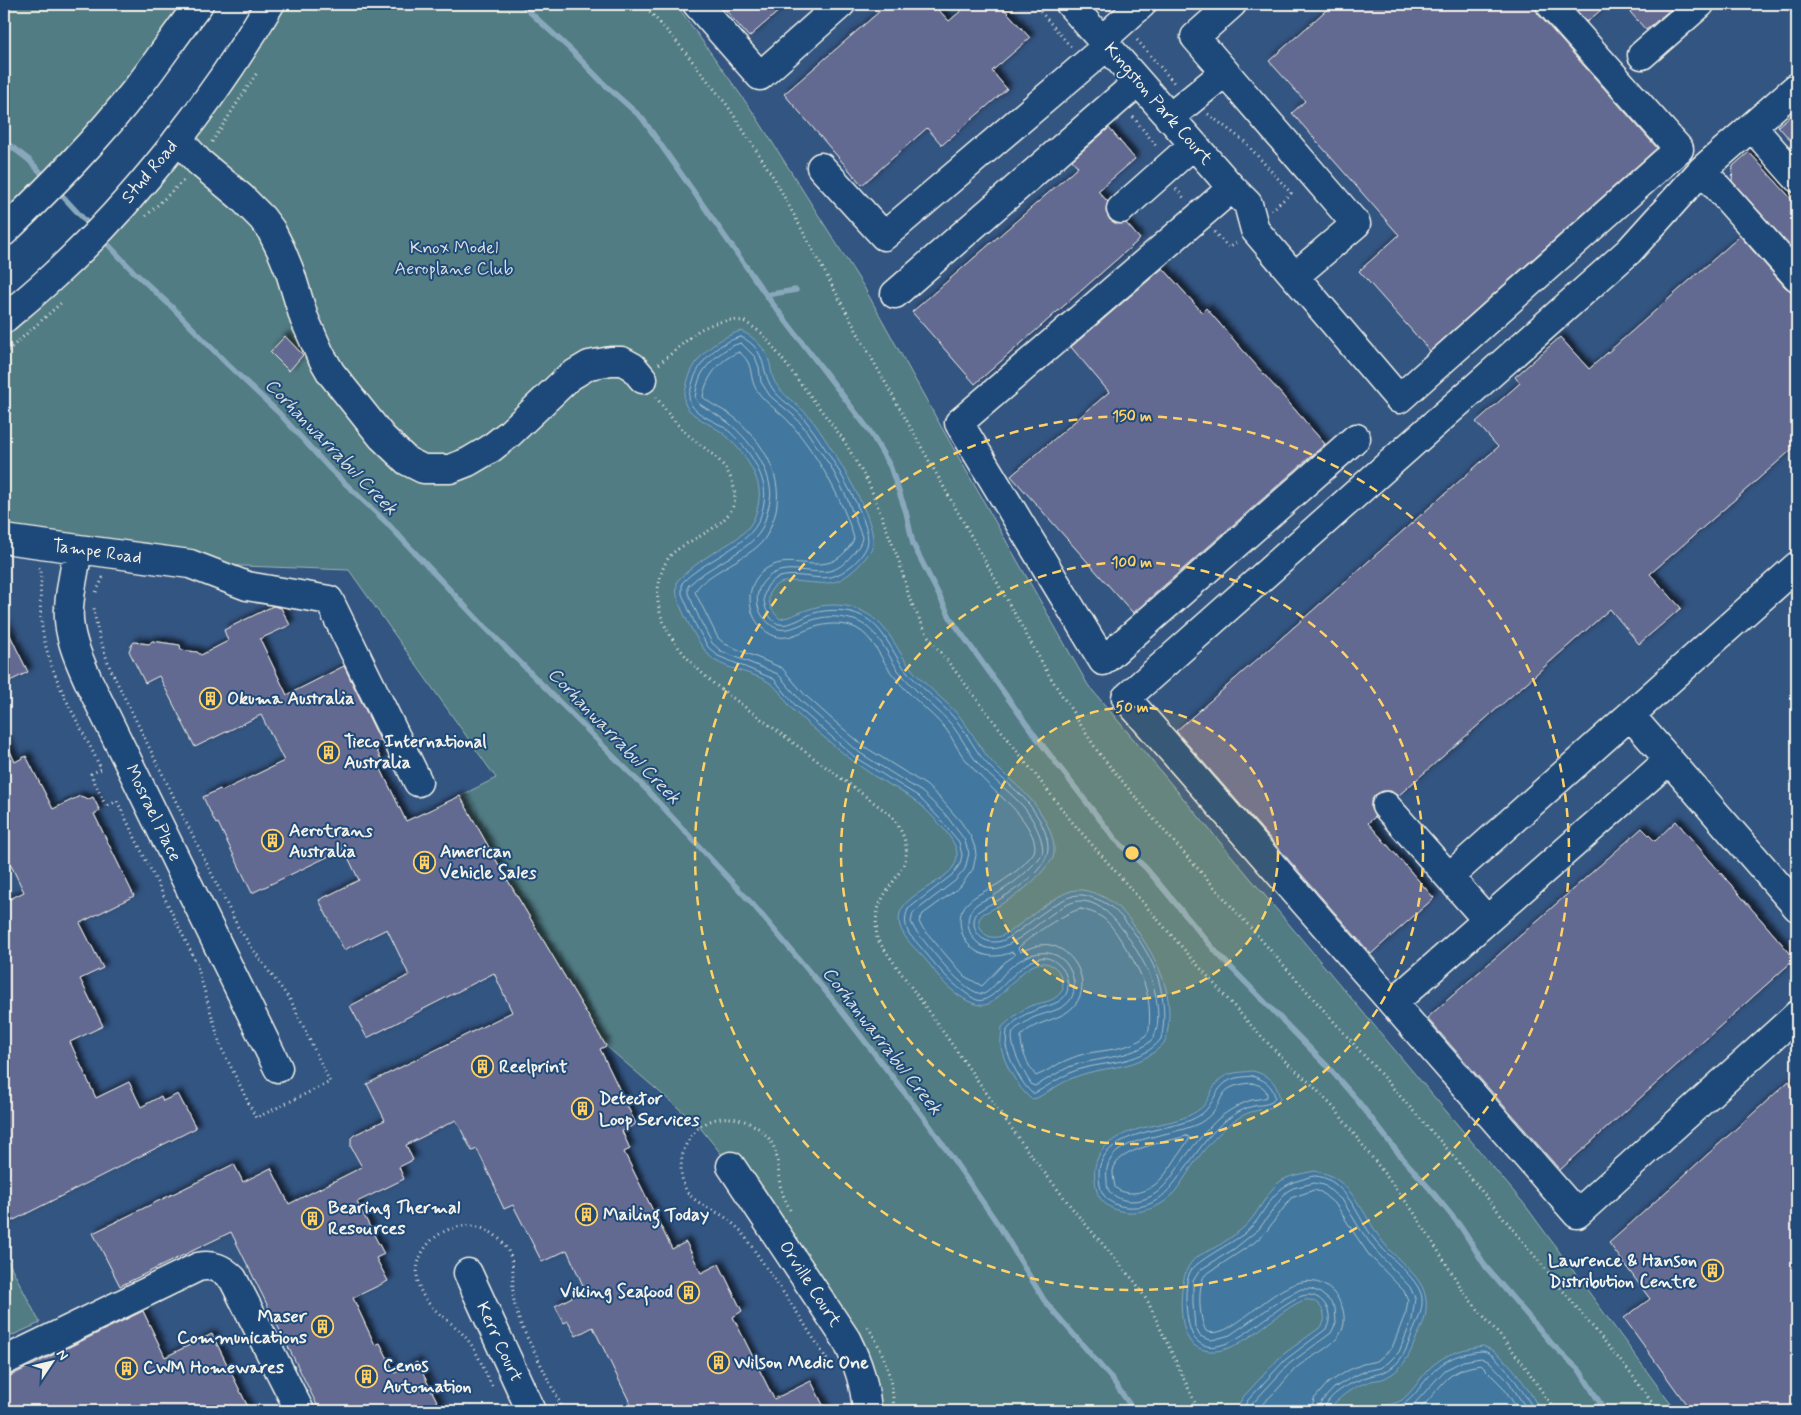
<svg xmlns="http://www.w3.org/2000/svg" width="1801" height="1415" viewBox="0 0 1801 1415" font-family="Mynerve,sans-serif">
<defs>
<filter id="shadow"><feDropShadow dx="4.5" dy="-4.5" stdDeviation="2.5" flood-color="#0009"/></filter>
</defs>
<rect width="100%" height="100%" fill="#1f4a7a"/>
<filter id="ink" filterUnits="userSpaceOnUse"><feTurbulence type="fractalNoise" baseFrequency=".02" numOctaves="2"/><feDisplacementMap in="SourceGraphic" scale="10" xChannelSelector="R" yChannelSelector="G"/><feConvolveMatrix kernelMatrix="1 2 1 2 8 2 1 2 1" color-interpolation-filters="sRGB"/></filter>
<g filter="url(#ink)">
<path fill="#335481" d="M676 4H1797V1411H1677L1525 1205 1088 685 938 421 864 287 755 115Z
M4 539 190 564 349 570 496 779 460 796 504 874 606 1046 698 1125 731 1166 846 1339 867 1411H4Z"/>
<path fill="#517b83" stroke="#a2b6b6" d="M4 4H199L4 232Z
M270 4H676L755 115 864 287 938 421 1088 685 1525 1205 1676 1411H867L866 1390 731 1166 698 1125 606 1046 504 874 460 796 496 778 349 570 190 564 4 539V319L51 279Z
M4 1253 40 1323 4 1339V1296L11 1292 4 1279Z"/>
<path fill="#42789f" stroke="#89a8bc" d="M741 331C755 337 766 349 770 364 772 374 772 380 779 388 788 400 802 407 812 420 827 440 882 525 872 548 866 560 849 577 837 581 832 583 823 584 818 583 803 583 772 574 769 597 768 606 774 613 780 619 792 617 801 611 813 608 828 603 850 604 864 612 886 623 894 644 907 663 922 684 944 698 960 717 971 730 979 747 990 760 1007 779 1029 792 1042 815 1049 827 1057 844 1053 858 1052 861 1048 864 1046 867 1030 888 1007 902 983 914L979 919C978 931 988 941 1001 936 1021 928 1060 886 1082 890 1112 895 1127 914 1142 938 1163 970 1176 1003 1165 1042 1138 1072 1108 1064 1075 1077 1062 1082 1050 1091 1037 1098L1031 1099C1018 1088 1004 1064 1001 1047 1000 1041 1002 1033 1002 1027 1010 1020 1018 1012 1028 1007 1042 1001 1054 1004 1063 989 1062 980 1061 971 1053 966 1027 950 1005 1001 985 1005 975 1007 960 997 952 990 941 982 934 969 925 959 916 949 904 939 900 926 890 891 959 885 957 854 957 839 927 810 916 801 903 791 887 784 874 776 859 766 845 755 832 744 818 732 804 721 792 709 785 701 779 689 770 683 754 672 731 671 714 660 701 650 681 612 677 596 676 591 677 585 677 581 688 570 700 561 713 553 729 543 748 535 755 516 758 508 760 498 759 490 758 471 735 441 720 431 710 424 693 417 686 406 683 400 684 395 686 388 691 360 714 339 741 331Z
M1253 1071C1270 1076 1276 1081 1280 1099 1273 1110 1266 1108 1255 1111 1244 1113 1233 1121 1225 1128 1216 1136 1202 1152 1195 1162 1184 1177 1176 1196 1159 1205 1140 1215 1113 1216 1100 1198 1096 1192 1096 1186 1095 1180 1093 1167 1097 1154 1107 1145 1129 1125 1162 1127 1188 1116 1194 1113 1200 1110 1204 1105 1213 1094 1212 1080 1230 1074 1237 1072 1246 1072 1253 1071Z
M1314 1171C1319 1172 1324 1173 1329 1175 1355 1187 1366 1220 1383 1242 1404 1270 1437 1281 1423 1324 1421 1329 1417 1335 1415 1341 1409 1357 1402 1370 1385 1378 1381 1380 1375 1380 1371 1381 1354 1386 1338 1397 1328 1411H1237L1238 1406 1243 1397 1281 1356 1322 1326C1330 1313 1316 1295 1302 1301 1272 1313 1230 1368 1195 1346 1177 1335 1178 1280 1190 1264 1195 1256 1206 1252 1215 1248 1224 1242 1235 1235 1243 1228 1258 1215 1264 1196 1278 1183 1288 1175 1302 1174 1314 1171Z
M1483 1346C1510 1356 1527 1388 1541 1411H1365C1377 1405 1390 1407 1402 1400 1412 1392 1419 1380 1427 1371 1443 1354 1461 1349 1483 1346Z"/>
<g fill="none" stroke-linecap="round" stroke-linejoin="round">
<path stroke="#adc1cb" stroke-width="1" d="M741 337C769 350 759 372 775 392 784 403 797 409 806 421 821 440 876 524 867 546 862 559 844 574 831 577 812 581 780 566 767 587 764 593 763 599 765 605 766 612 772 622 779 624 790 627 804 616 814 613 829 609 848 609 862 616 883 626 891 650 904 668 919 687 940 701 956 720 968 734 975 751 988 765 1000 778 1017 789 1028 803 1037 814 1048 832 1048 847 1049 868 1017 889 1000 899 994 903 985 906 979 911 976 914 974 917 974 922 974 938 990 946 1004 940 1025 930 1061 892 1083 895 1092 897 1104 901 1111 907 1129 921 1152 957 1158 978 1164 998 1166 1020 1161 1039 1139 1067 1101 1060 1072 1072 1059 1078 1048 1086 1035 1093H1032C1022 1085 1009 1060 1006 1046 1006 1041 1007 1035 1007 1030 1014 1022 1022 1015 1031 1012 1045 1005 1068 1005 1068 985 1067 977 1065 970 1059 965 1029 935 998 1007 977 1000 974 999 970 996 967 994 944 979 928 954 909 934 905 925 904 919 908 909L952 875 960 864 962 855 959 842 940 819 918 796 856 758 795 705 774 679 718 656 708 647 695 624 682 594V583C703 560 749 547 760 518 763 509 766 497 764 488 761 466 742 441 725 428 715 421 696 415 691 404 688 399 689 394 691 389 695 365 717 342 741 337Z
M741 343 755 357 759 367 761 382 770 396 793 415 803 426 831 467 847 498 862 537C861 545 856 550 851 556 845 563 839 569 829 571 808 575 782 561 765 580 758 587 756 596 758 606 760 614 764 619 770 624 784 637 800 623 816 619 829 615 842 617 854 620 876 627 886 651 897 669 903 676 909 683 916 690 927 702 941 712 952 725 962 738 969 753 980 766 993 780 1008 790 1021 804 1030 813 1046 841 1042 854 1040 858 1035 863 1031 867 1020 879 1006 888 992 897 987 899 981 901 977 904 964 914 966 933 978 943 1006 968 1050 902 1080 901 1110 900 1135 947 1147 969 1155 984 1162 1018 1155 1034 1146 1058 1090 1058 1069 1067 1058 1072 1047 1080 1035 1086L1032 1085C1025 1075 1008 1045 1013 1032 1015 1029 1019 1026 1022 1025 1026 1022 1030 1019 1035 1017 1053 1010 1076 1009 1074 983 1073 975 1070 968 1065 962 1049 945 1026 954 1011 967 1001 975 995 988 984 994 964 995 928 945 915 930L911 922 913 913 955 881 965 869 969 853 964 839 945 814 922 792 860 753 800 700 778 674 721 651 712 643 701 622 688 593V586C708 566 739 556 756 537 762 531 765 521 767 513 769 505 772 496 770 487 767 464 748 439 730 424 720 416 708 410 698 403L695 398C696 390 698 382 701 375 708 362 726 346 741 343Z
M739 352C755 364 748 375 756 389 765 404 780 411 791 424 818 456 842 498 854 538 853 543 849 547 846 551 822 580 789 548 762 572 755 578 750 588 750 598 750 610 754 621 763 629 784 647 797 631 819 626 830 623 845 623 856 628 874 637 881 660 893 675 908 695 929 710 946 729 952 737 956 747 962 755 975 772 990 787 1006 801 1016 809 1040 838 1034 852 1032 856 1027 860 1024 864 1016 872 1007 878 998 884 985 892 968 897 962 911 959 918 960 926 962 933 970 955 992 961 1012 952L1014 953V956L1005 962 982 986 964 976 921 926 919 921 923 914 960 887 973 869 976 855 975 848 971 837 961 822 940 798 926 785 865 747 833 720 805 695 782 668 725 644 718 638 695 592C698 582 724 568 734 562 744 556 754 551 762 542 768 535 772 524 775 515 785 477 763 442 735 418 725 410 712 406 703 397 706 377 720 359 739 352Z
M1081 909C1088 911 1097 913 1103 918 1112 925 1118 936 1124 945 1143 975 1152 994 1149 1030 1142 1048 1105 1050 1089 1053 1082 1054 1074 1057 1067 1060 1056 1064 1047 1072 1036 1076 1028 1066 1020 1049 1021 1036 1038 1017 1069 1023 1080 996 1088 975 1071 949 1050 945 1040 943 1030 948 1020 952L1018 948C1029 937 1065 912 1081 909Z
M1252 1076C1264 1080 1272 1084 1275 1097L1272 1102C1266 1105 1260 1105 1254 1106 1244 1108 1232 1115 1224 1122 1213 1130 1200 1148 1192 1159 1173 1183 1162 1210 1126 1207 1117 1206 1108 1202 1103 1194 1099 1188 1098 1172 1100 1165 1110 1132 1162 1131 1188 1121 1196 1118 1205 1113 1209 1106 1216 1096 1218 1086 1230 1080 1236 1077 1245 1077 1252 1076Z
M1252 1083C1260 1085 1268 1088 1267 1097 1262 1099 1258 1099 1252 1100 1241 1103 1228 1111 1219 1118 1209 1127 1194 1145 1186 1156 1172 1175 1161 1200 1133 1201 1123 1201 1116 1198 1109 1191 1107 1187 1107 1184 1107 1180 1100 1133 1176 1139 1203 1121 1229 1103 1211 1086 1252 1083Z
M1186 1136 1189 1137V1140C1173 1159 1162 1192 1133 1193 1126 1193 1120 1192 1115 1187 1114 1182 1113 1176 1113 1171 1116 1148 1168 1142 1186 1136Z
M1242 1411 1248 1400 1285 1360 1326 1329C1336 1313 1321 1290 1302 1296 1276 1303 1224 1365 1197 1341 1185 1331 1183 1286 1190 1272 1197 1260 1231 1244 1245 1233 1267 1215 1268 1188 1300 1180 1304 1179 1310 1176 1315 1176 1339 1177 1354 1206 1364 1224 1369 1232 1375 1241 1382 1248 1393 1260 1420 1281 1422 1298 1423 1311 1417 1322 1412 1334 1407 1347 1404 1359 1391 1368 1383 1374 1376 1374 1367 1377 1353 1382 1326 1394 1324 1411
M1249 1411 1253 1403 1289 1364 1331 1333 1336 1323 1335 1308 1329 1300 1319 1292 1311 1289H1301L1282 1299 1230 1335 1212 1340 1207 1339 1200 1336 1195 1327 1193 1304V1281L1200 1270 1234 1249 1259 1229 1286 1192 1293 1188 1314 1183 1324 1185 1343 1201 1360 1229 1375 1250 1410 1287 1415 1298 1412 1320 1399 1352 1388 1363 1380 1368 1366 1371 1352 1377 1334 1388 1320 1403 1318 1411
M1257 1411C1261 1404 1269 1398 1275 1392 1282 1385 1288 1376 1295 1369 1310 1355 1341 1346 1344 1323 1345 1311 1341 1301 1333 1292 1290 1250 1237 1346 1206 1331 1199 1319 1197 1286 1205 1275L1255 1242 1266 1232 1291 1198 1314 1190 1321 1192 1337 1206 1354 1233 1369 1255 1404 1291 1408 1300 1406 1312 1392 1348 1377 1361 1363 1364 1349 1370 1328 1383 1314 1399 1311 1411
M1381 1411C1412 1406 1412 1395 1431 1374 1440 1364 1451 1357 1464 1354 1469 1353 1477 1351 1483 1351 1501 1354 1526 1397 1535 1411
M1404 1411 1415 1403 1445 1370 1463 1361 1481 1358 1490 1362 1509 1382 1528 1411
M1417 1411C1443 1390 1441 1370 1481 1365L1503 1387 1519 1411"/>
<path stroke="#89a8bc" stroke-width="5.5" d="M521 4 571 50 604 84 642 118 766 295 796 290
M4 141 29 160 47 179
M57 190 91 227
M101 237 133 271 173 308 227 364 279 413 329 468 387 523 479 621 647 790 755 907 833 1000 928 1123 1000 1227 1044 1300 1112 1379 1134 1411
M766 295 869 430 890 466 906 512 913 544 951 619 1033 733 1115 839 1146 868 1217 953 1328 1067 1357 1100 1399 1154 1430 1189 1461 1227 1486 1267 1553 1345 1580 1371 1605 1411"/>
</g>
<path fill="#636b91" stroke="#f4f1e8" filter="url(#shadow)" d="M720 4H787L749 37Z
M888 4H933L949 21 969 4H1000L1030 38 992 71 1007 89 942 145 927 128 862 185 784 94Z
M1333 4H1535L1538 14 1657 148 1430 351 1359 271 1399 235 1292 113 1305 101 1269 61Z
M1571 4H1608L1587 22Z
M1623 4H1677L1646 30Z
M1797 110V148L1778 126Z
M1109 128 1135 159 1098 191 1108 202 1106 212 1110 220 1117 224 1126 223 1140 239 975 384 912 312 1078 167 1072 160Z
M1749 152 1797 205V254L1732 181 1733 166Z
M1740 236 1785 287 1792 292H1797V445L1650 574 1681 608 1639 644 1610 609 1398 796 1391 791H1383L1375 795 1371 801V809L1375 817 1368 823 1434 898 1371 954 1176 731 1498 447 1476 422 1520 383 1515 377 1560 337 1589 369Z
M1163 268 1202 312 1206 308 1325 444 1133 613 1011 476 1109 392 1071 347Z
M285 336 303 355 289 371 270 352Z
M273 606 281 608 290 625 260 639 287 695 344 666 380 740 373 743 382 761 378 763 406 821 460 796 504 874 606 1046 600 1049 636 1124 622 1131 630 1149 624 1152 672 1249 686 1242 701 1273 719 1264 742 1311 733 1317 774 1399 811 1381 826 1411H634L593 1327 576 1336 568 1321 564 1323 555 1306 585 1290 567 1250 542 1262 513 1205 504 1209 496 1192 497 1191 477 1149 472 1151 456 1120 406 1145 413 1160 399 1167 404 1179 357 1202 384 1254 376 1258 388 1281 353 1298 375 1345 380 1343 395 1373 417 1362 442 1411H320L231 1232 120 1286 93 1233 234 1164 243 1182 271 1168 289 1204 362 1167 351 1147V1138L354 1135 385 1120 367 1084 512 1012 494 973 367 1038 350 1006 409 975 387 929 344 950 319 900 359 880 344 849 252 893 218 823 216 824 203 797 220 789 222 791 284 761 261 715 195 747 159 676 145 683 129 651 131 646 134 642 149 644 152 641 180 645 181 650 197 652 201 655 228 641 224 630Z
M4 623 28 672 4 684Z
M4 738 15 762 26 756 53 809 80 796 89 799 93 797 100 811 94 814 134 896 80 923 103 968 80 979 103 1026 70 1042 96 1098 129 1082 141 1107 161 1096 163 1101 178 1094 196 1128 4 1225V902L24 892 4 851Z
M1676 821 1795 959 1560 1170 1427 1018 1642 828 1655 841Z
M1789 1081 1797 1092V1411H1691L1624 1318 1650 1299 1609 1243Z
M143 1311 165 1357 212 1334 250 1411H4V1379Z"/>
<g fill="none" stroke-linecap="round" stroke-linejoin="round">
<defs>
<path id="minor" d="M697 4 760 76 841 4
M1070 4 1232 188 1248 204 1255 230 1399 399 1679 149 1550 4
M1232 4 1195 37 1356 224 1295 276
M1102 40 1142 4
M1642 55 1700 4
M1797 87 1702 170 1629 251 1126 698 1577 1214 1797 1015
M1169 118 1225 72
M1752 127 1797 178
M178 139 199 162 241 197 262 218 271 230 281 250 290 272 304 318 320 354 331 373 382 437 407 461 423 469H450L468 462 490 449 509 434 569 377 589 365 611 361H622L633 367 643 379
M821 167 884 236 1107 46
M1702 170 1797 277
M1232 188 959 423 1103 661 1356 438
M1121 209 1193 145
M895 294 1138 82
M4 539 190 564 247 586 329 600 418 782
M78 549C75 569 70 589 69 608 67 633 78 658 88 680L278 1068
M1630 715 1797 907
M1386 806 1487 920
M1449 877 1797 566
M1393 1003 1669 760
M731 1166 846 1339C858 1363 865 1384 867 1411
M468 1273 531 1411
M4 1361 198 1267C213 1264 222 1268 233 1279L300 1411"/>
<path id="highway" d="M4 232C51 186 98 139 138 87 159 60 178 31 199 4
M4 319C19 306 35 293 50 279 134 203 212 102 270 4"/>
</defs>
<use href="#minor" stroke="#f4f1e8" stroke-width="31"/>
<use href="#highway" stroke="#f4f1e8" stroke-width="31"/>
<path stroke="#f4f1e8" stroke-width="3" stroke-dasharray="1 4" stroke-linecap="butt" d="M643 4 677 42 727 105 774 178 862 341 1049 675 1098 752 1152 817 1448 1150 1632 1375 1658 1411
M1034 4 1071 47
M1137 40 1175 84
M1208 114 1244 141 1291 193 1272 210
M1133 117 1157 147
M212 142 256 74
M1176 189 1185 199
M146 216 185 179
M1214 232 1229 248 1236 243
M4 354 61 303
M659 364 699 330 715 323 728 320 744 321 763 334 843 439 869 484 899 561 910 600 928 636 1072 822 1246 1020 1284 1060 1311 1084 1335 1109 1413 1211 1465 1294 1522 1362 1555 1411
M656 397C663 407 671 418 680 427 700 449 726 455 734 488 743 522 694 536 674 552 666 559 662 569 660 579 648 621 685 658 714 684L892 816C901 829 911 846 904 863 900 875 885 890 880 904 875 915 876 927 877 939L1027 1150 1076 1213 1135 1282 1148 1302 1199 1411
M39 568 41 569C41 588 39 608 42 627 49 678 80 723 101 769L91 774 106 807 117 801 196 962 221 1047 256 1118 330 1082 291 1001 259 958 238 927 110 668C103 647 95 628 94 606
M96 592 103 578H105
M790 1210C787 1203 783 1196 781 1189 777 1172 780 1155 770 1140 757 1121 727 1111 706 1123 682 1135 674 1171 688 1193 697 1204 712 1209 723 1216 730 1220 735 1226 741 1231L796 1311 831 1366
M868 1327C885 1353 893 1381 894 1411
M492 1386C484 1371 478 1352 467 1339 451 1318 424 1310 418 1282 409 1237 470 1205 502 1242 519 1262 510 1279 514 1301 517 1320 528 1339 537 1357 546 1375 555 1393 564 1411"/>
<use href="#minor" stroke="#1f4a7a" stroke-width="28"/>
<use href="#highway" stroke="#1f4a7a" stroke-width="28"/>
</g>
</g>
<circle cx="1132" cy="853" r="146" fill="#ffd166" fill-opacity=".12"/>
<g fill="none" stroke="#ffd166" stroke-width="2.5" stroke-dasharray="9 6">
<circle cx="1132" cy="853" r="146"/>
<circle cx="1132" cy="853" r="291"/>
<circle cx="1132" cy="853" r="437"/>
</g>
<defs>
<symbol id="building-ring" viewBox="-11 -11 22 22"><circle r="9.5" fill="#1f4a7a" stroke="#ffd166" stroke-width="1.5"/><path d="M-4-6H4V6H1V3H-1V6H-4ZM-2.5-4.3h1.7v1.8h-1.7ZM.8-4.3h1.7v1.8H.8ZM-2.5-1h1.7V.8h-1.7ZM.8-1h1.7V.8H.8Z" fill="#ffd166"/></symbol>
</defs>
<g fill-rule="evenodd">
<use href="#building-ring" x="198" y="686" width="25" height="25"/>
<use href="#building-ring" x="316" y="740" width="25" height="25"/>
<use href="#building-ring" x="260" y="828" width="25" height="25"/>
<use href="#building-ring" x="412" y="850" width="25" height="25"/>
<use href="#building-ring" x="470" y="1054" width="25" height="25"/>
<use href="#building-ring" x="570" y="1096" width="25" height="25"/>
<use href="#building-ring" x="574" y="1202" width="25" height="25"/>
<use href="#building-ring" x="300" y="1206" width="25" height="25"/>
<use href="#building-ring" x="1700" y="1258" width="25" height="25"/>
<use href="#building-ring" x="676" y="1280" width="25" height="25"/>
<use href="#building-ring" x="310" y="1314" width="25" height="25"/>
<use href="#building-ring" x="706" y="1350" width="25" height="25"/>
<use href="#building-ring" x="114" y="1356" width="25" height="25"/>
<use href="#building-ring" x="354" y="1364" width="25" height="25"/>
</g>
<g text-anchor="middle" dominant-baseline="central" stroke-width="4" stroke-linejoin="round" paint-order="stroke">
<g font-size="18" fill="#f4f1e8" stroke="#1f4a7a">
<text transform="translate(1158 104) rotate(49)">Kingston Park Court</text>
<text transform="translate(150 172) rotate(-50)">Stud Road</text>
<text transform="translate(97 552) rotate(8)">Tampe Road</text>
<text transform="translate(153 813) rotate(64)">Mosrael Place</text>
<text transform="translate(810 1284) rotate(57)">Orville Court</text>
<text transform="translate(499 1342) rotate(65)">Kerr Court</text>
</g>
<g font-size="18" fill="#dcdfd9" stroke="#1f4a7a">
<text x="454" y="248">Knox Model<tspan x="454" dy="21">Aeroplane Club</tspan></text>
</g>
<g font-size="18" font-weight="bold" fill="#f4f1e8" stroke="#1f4a7a" text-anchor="start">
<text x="227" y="699">Okuma Australia</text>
<text x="344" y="742">Tieco International<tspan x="344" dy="21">Australia</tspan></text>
<text x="289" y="831">Aerotrans<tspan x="289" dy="21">Australia</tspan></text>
<text x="440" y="852">American<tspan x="440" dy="21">Vehicle Sales</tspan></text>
<text x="499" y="1067">Reelprint</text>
<text x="599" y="1099">Detector<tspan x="599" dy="21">Loop Services</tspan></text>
<text x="328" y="1208">Bearing Thermal<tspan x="328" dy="21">Resources</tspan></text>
<text x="603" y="1215">Mailing Today</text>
<text x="1697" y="1261" text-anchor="end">Lawrence &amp; Hanson<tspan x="1697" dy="21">Distribution Centre</tspan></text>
<text x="673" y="1292" text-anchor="end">Viking Seafood</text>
<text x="307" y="1317" text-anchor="end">Maser<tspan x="307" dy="21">Communications</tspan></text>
<text x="734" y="1363">Wilson Medic One</text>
<text x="383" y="1366">Cenos<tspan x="383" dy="21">Automation</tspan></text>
<text x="143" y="1368">CWM Homewares</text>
</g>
<g font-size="19" font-style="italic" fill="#d9dfdd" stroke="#1f4a7a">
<text transform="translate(331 447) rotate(46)">Corhanwarrabul Creek</text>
<text transform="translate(614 736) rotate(46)">Corhanwarrabul Creek</text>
<text transform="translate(882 1041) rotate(52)">Corhanwarrabul Creek</text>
</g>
</g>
<circle cx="1132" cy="853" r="8" fill="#ffd166" stroke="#1f4a7a" stroke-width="2.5"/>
<g font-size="15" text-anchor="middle" font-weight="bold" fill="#ffd166" stroke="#1f4a7a" stroke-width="4" stroke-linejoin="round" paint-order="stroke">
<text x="1132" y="421">150 m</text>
<text x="1132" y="567">100 m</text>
<text x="1132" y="712">50 m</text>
</g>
<rect width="1801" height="1415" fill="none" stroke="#1f4a7a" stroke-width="20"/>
<rect x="10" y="10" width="1781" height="1395" fill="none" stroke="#f4f1e8" stroke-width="2" filter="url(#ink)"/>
<g transform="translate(52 1362) rotate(55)" stroke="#1f4a7a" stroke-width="4" paint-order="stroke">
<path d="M0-4L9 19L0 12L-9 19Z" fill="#f4f1e8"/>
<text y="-8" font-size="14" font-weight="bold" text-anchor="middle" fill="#f4f1e8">N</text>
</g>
</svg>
